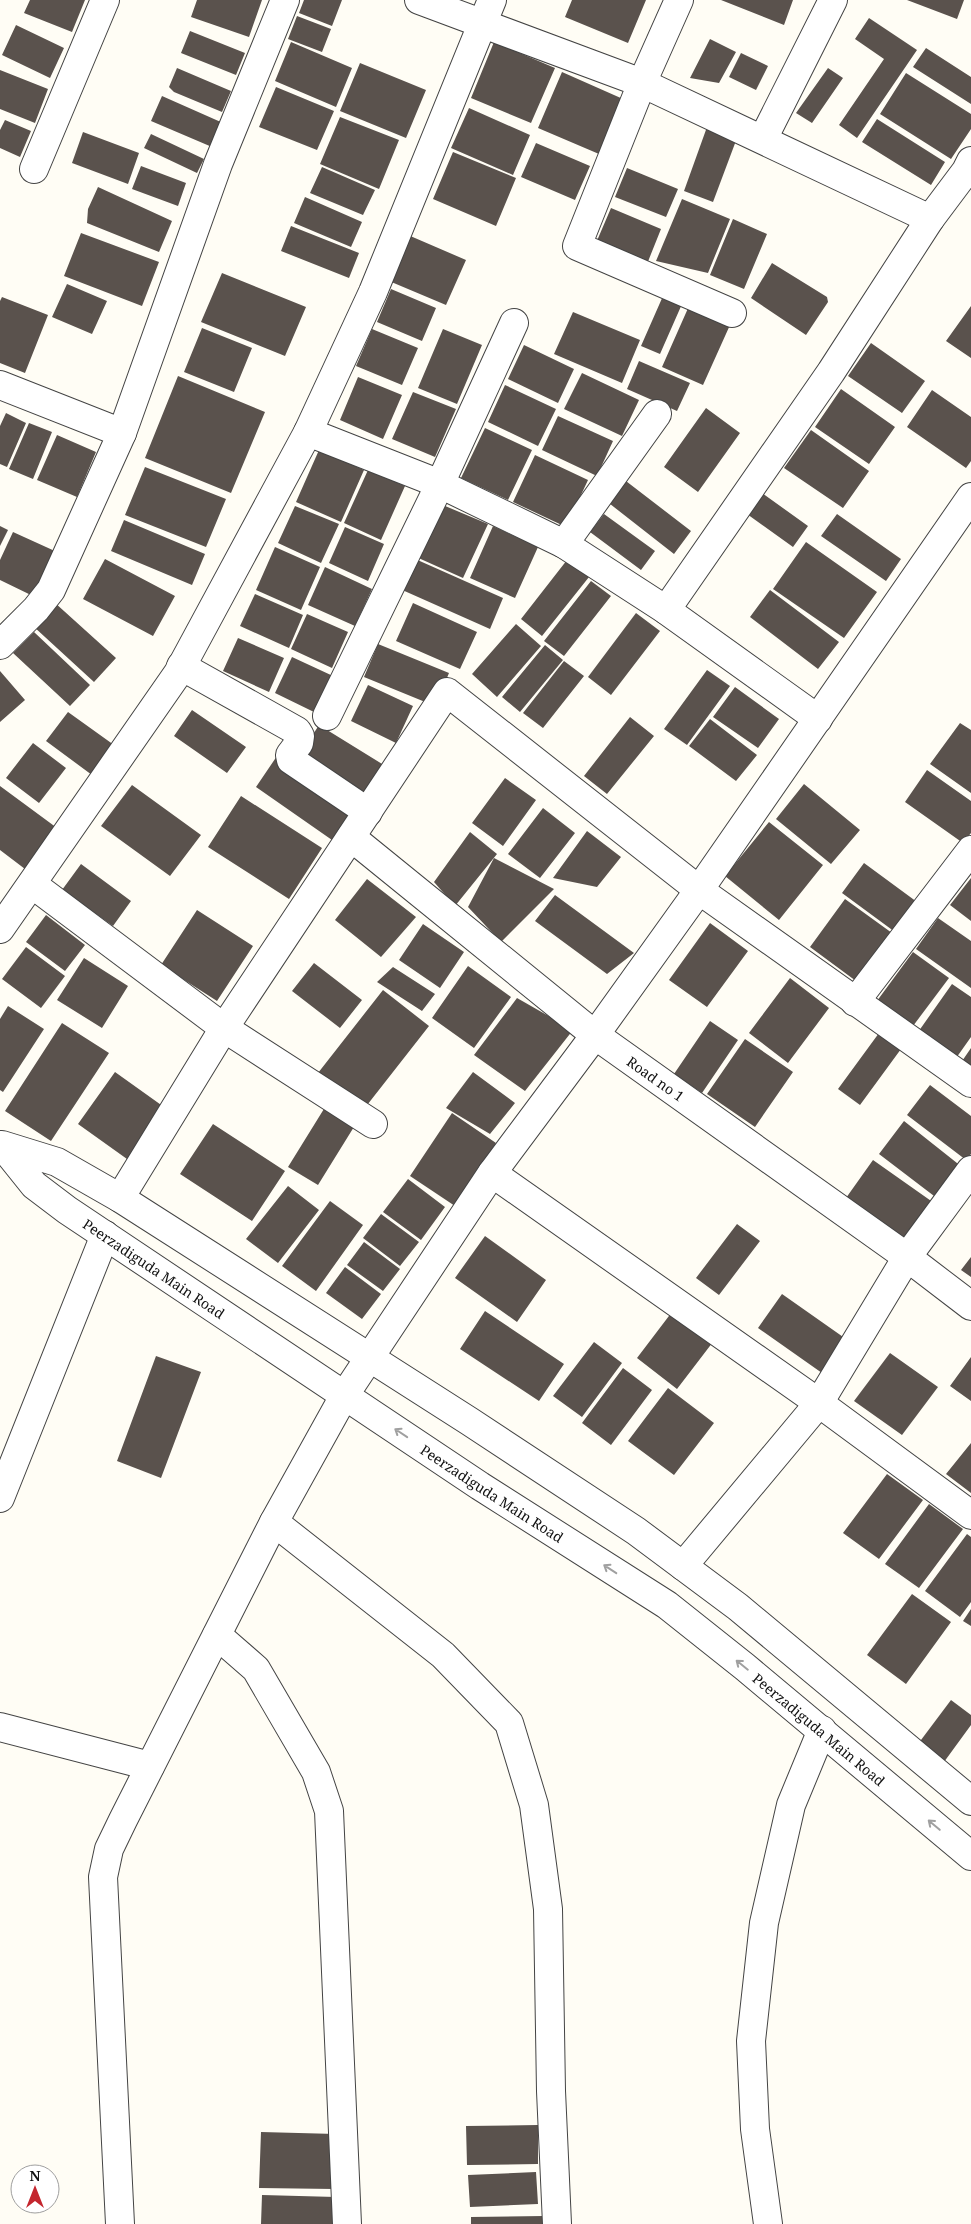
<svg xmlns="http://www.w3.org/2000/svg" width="971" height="2224" viewBox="0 0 971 2224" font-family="'Noto Serif',serif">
<rect width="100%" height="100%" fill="#fffdf5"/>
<path fill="#5a524d" d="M30 0H85L72 32 24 13Z
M197 0H262L249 37 191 17Z
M304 0H342L332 26 299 13Z
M572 0H646L628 43 565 17Z
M721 0H793L784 25Z
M907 0H964L957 19Z
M297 16 331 29 322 52 288 39Z
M869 18 917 50 857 138 839 125 884 59 855 39Z
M16 25 64 48 50 78 2 55Z
M190 31 245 53 236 75 181 53Z
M710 39 736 52 719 83 690 78Z
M291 42 352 68 336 107 275 81Z
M494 42 555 68 531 123 471 98Z
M926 48 971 77V104L913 67Z
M741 53 768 66 756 90 729 77Z
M360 63 426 90 406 138 340 111Z
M177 68 231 91 222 112 174 92 169 87Z
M828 68 843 78 812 123 796 113Z
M0 70 48 89 35 123 0 109Z
M562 72 623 99 599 154 538 128Z
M906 73 971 114V129L951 159 880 114Z
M276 87 334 111 317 150 259 127Z
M162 96 223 123 212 147 151 121Z
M469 108 530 135 513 175 451 148Z
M340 117 399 140 379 189 320 164Z
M877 119 945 162 931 185 862 142Z
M5 120 31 131 20 157 0 148V130Z
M707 127 737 138 713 202 684 191Z
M83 132 139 153 128 184 72 163Z
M151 134 204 159 197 173 144 148Z
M536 143 590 166 575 200 521 177Z
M453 152 516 178 496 226 433 199Z
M141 166 186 183 178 206 132 189Z
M322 167 375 190 363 215 310 193Z
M627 168 678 189 666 217 615 197Z
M98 187 172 221 159 252 87 223 88 209Z
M305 197 362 222 351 247 294 223Z
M682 199 730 219 708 273 656 261Z
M611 208 661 229 647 264 596 243Z
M733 219 767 234 744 289 710 275Z
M291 226 359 253 349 278 281 251Z
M81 233 159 262 142 306 64 276Z
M408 235 466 260 446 305 389 281Z
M772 263 827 297 828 302 806 335 751 298Z
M222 273 306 307 285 356 201 322Z
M67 284 107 301 92 334 52 317Z
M391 289 436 308 422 341 377 322Z
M663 296 682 304 660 354 641 346Z
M2 297 48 315 25 373 0 363V301Z
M689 306 730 325 703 385 662 367Z
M971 306V358L946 341Z
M573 312 640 340 622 383 554 354Z
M202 328 252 348 234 392 184 372Z
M372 329 418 348 402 385 356 366Z
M443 329 482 345 457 404 418 388Z
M871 343 925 381 902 413 848 376Z
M524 345 574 369 558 403 508 379Z
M639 361 690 383 677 411 627 389Z
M582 373 639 400 622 436 564 409Z
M178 376 265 412 231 493 145 458Z
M358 377 402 395 383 439 340 420Z
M505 385 556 409 538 446 488 422Z
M841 389 895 427 869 464 815 427Z
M932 390 971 417V461L966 468 907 427Z
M413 392 456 409 435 457 392 439Z
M706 408 740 433 698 492 664 467Z
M6 413 26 423 7 467 0 464V426Z
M558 416 613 441 597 476 542 450Z
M29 423 52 432 33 479 9 469Z
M485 428 532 450 508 500 461 478Z
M811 430 869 471 843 508 784 468Z
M57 435 96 452 77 497 37 480Z
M319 450 364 470 341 522 296 502Z
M535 455 588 480 566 527 513 502Z
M145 467 226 499 206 547 125 515Z
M368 470 405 486 381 540 344 523Z
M622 478 691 531 674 554 605 500Z
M755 488 808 526 793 547 740 509Z
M438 503 488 524 463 578 414 556Z
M295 506 339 524 321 563 278 543Z
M604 514 655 551 641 570 590 532Z
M837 514 901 559 886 581 821 536Z
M124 520 205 554 192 585 111 551Z
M0 526 8 530 0 546Z
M493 526 538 547 515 598 470 578Z
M345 527 384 544 368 581 329 563Z
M13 532 57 552 35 597 0 580V560Z
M806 542 877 592 844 638 773 589Z
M275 547 320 567 301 610 256 590Z
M413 558 503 598 490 629 400 589Z
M105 559 175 596 153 636 83 599Z
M567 560 589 577 542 636 521 619Z
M325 567 372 589 355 626 308 605Z
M591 581 611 596 564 656 544 641Z
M770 590 839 642 818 669 750 617Z
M255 594 303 615 289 648 240 626Z
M54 602 116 658 94 682 33 626Z
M413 603 477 632 460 669 396 641Z
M636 613 660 631 611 695 588 677Z
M307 614 348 632 332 668 291 649Z
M516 624 541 646 497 697 472 674Z
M34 632 90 685 70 706 13 653Z
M238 638 284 658 269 692 223 671Z
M378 644 449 673 435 706 364 677Z
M545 645 563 660 520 712 502 697Z
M292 657 333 676 316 713 275 693Z
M564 661 584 676 543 728 523 713Z
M707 670 730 686 687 745 664 729Z
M0 671 25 700 0 722Z
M368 685 413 706 396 743 351 721Z
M735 687 779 719 758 748 713 717Z
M192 710 246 747 227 773 174 736Z
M68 712 114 745 92 775 46 741Z
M630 717 654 736 607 794 584 776Z
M710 719 757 755 736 781 689 746Z
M960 723 971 730V793L930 764Z
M319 725 387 767 364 803 296 761Z
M33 743 66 768 39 803 6 778Z
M277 756 353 809 332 840 256 787Z
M927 770 971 801V833L963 843 905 802Z
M505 778 536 800 503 846 472 823Z
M804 784 860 830 831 864 776 819Z
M132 785 201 835 170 876 101 826Z
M0 786 57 828 25 869 0 850Z
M241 796 322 848 289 899 208 847Z
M543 808 575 833 540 878 508 854Z
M769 822 823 865 779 920 725 876Z
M587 831 621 857 597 887 553 878Z
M470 832 497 854 455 906 434 882Z
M494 858 554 889 501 942 468 907Z
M864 863 917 902 895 932 842 893Z
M81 864 131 901 113 926 62 890Z
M971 878V921L950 905Z
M367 879 416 917 381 957 335 920Z
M555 895 634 953 607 974 535 921Z
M845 899 892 933 856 981 810 947Z
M197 910 253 946 217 1001 161 965Z
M46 915 85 945 65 971 26 942Z
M938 918 971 941V988L916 949Z
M710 923 748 951 707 1007 669 980Z
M423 924 464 952 440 988 399 960Z
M26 947 65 976 41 1008 2 979Z
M913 952 949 978 910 1030 874 1005Z
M84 958 128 986 102 1028 57 1000Z
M314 963 362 1000 340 1028 292 991Z
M468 966 511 997 474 1048 432 1018Z
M393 967 435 994 422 1011 377 982Z
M790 978 829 1008 788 1063 749 1033Z
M952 984 971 997V1037L954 1061 916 1035Z
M383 990 429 1026 364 1109 318 1073Z
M517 998 573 1030 525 1091 474 1055Z
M8 1006 44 1029 3 1092 0 1090V1019Z
M710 1021 738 1040 702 1093 674 1074Z
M62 1023 109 1053 51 1141 5 1111Z
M879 1033 901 1049 860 1105 838 1089Z
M745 1039 793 1072 755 1127 707 1094Z
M971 1048V1076L958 1067Z
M115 1072 164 1107 127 1159 78 1124Z
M473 1072 515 1103 490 1134 446 1108Z
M930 1085 971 1116V1154L966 1160 907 1115Z
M327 1104 357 1122 318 1185 288 1167Z
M452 1113 496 1143 455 1206 410 1176Z
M904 1121 962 1167 938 1199 879 1154Z
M213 1124 285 1171 252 1221 180 1174Z
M873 1160 934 1203 908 1241 846 1198Z
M408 1179 445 1207 421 1240 383 1212Z
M288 1186 319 1210 278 1263 246 1239Z
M330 1201 363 1225 316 1291 282 1266Z
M381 1214 419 1242 400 1266 363 1238Z
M737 1224 760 1241 719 1295 696 1278Z
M485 1236 546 1280 517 1322 455 1278Z
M364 1242 400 1269 383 1291 347 1265Z
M971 1257V1277L961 1270Z
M345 1267 381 1294 362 1319 326 1293Z
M782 1294 846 1339 822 1373 758 1328Z
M675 1308 716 1338 677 1389 637 1358Z
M485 1311 564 1364 539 1401 460 1349Z
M594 1342 622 1363 582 1417 553 1396Z
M890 1353 938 1387 902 1435 854 1401Z
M156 1356 201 1372 161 1478 117 1461Z
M971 1357V1401L950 1386Z
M623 1368 652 1390 611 1445 582 1423Z
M668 1388 714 1423 674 1475 628 1441Z
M971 1443V1493L946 1474Z
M887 1474 923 1500 879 1559 843 1533Z
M929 1504 963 1529 919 1588 885 1564Z
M967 1534 971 1537V1602L960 1617 925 1591Z
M912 1594 951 1622 906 1684 867 1655Z
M971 1609V1626L963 1621Z
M951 1700 971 1715V1725L944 1762 918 1744Z
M538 2125V2164L467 2165 466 2126Z
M261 2132 336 2134 334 2189 259 2188Z
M536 2172 538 2204 470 2207 468 2175Z
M262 2195 336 2197 335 2224H261Z
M544 2216V2224H471V2217Z"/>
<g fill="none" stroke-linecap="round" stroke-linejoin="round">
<defs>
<g id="minor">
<path d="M419 0 642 83 930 219"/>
<path d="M679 0 642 83 577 246 732 313"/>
<path d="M763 139 833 0"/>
<path d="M34 169 105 0"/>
<path d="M0 385 122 433"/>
<path d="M308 432 440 484 564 544 666 610 818 719"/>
<path d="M564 544 657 414"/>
<path d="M666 610 831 372 930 219 966 171 971 161"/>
<path d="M0 645 36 609 51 590 122 433 218 164 285 0"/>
<path d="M181 666 297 731 300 736 299 743 290 755 291 760 368 812"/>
<path d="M327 716 440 484 514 323"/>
<path id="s1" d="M351 837 595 1035 907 1257 971 1306"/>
<path d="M32 884 224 1028 373 1124"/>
<path d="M0 929 178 673 308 432 373 292 492 0"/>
<path d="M855 1002 971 850"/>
<path d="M492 1173 819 1403 971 1515"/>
<path d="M120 1198 224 1028 447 692 699 890 971 1083"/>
<path d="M0 1498 105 1235"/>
<path d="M274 1522 443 1655 509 1723 534 1805 548 1909 551 2091 557 2224"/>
<path d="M683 1566 819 1403 907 1257 971 1170"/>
<path d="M217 1635 256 1669 316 1772 329 1811 347 2224"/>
<path d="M0 1727 150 1766"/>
<path id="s2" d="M971 1801 738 1607 636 1531 469 1421 120 1198 57 1162 2 1145 34 1185 67 1210 480 1486 667 1605 745 1667 971 1856"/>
<path d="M120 2224 103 1877 109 1849 123 1820 274 1522 344 1396 492 1173 595 1035 699 890 971 497"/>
<path d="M768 2224 755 2129 751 2041 764 1923 791 1805 822 1730"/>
</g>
</defs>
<use href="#minor" stroke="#444" stroke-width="30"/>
<use href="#minor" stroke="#fff" stroke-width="28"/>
</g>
<defs><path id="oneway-shaft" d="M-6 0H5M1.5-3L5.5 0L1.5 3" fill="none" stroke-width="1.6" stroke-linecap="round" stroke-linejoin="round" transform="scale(1.25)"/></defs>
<g stroke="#a0a0a0">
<use href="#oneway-shaft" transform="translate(401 1433) rotate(-146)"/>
<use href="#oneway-shaft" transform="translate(610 1569) rotate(-147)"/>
<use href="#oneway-shaft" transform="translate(742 1665) rotate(-141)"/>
<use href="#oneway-shaft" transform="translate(934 1825) rotate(-140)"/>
</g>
<g text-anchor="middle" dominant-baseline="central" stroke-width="5" stroke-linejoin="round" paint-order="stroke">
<g font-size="14" fill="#111" stroke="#fff">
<text stroke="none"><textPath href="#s1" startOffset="389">Road no 1</textPath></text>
<text stroke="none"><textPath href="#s2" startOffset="1372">Peerzadiguda Main Road</textPath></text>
<text stroke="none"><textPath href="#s2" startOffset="1778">Peerzadiguda Main Road</textPath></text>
<text stroke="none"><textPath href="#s2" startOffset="2182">Peerzadiguda Main Road</textPath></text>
</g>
</g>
<g transform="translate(35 2189)"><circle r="24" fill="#ffffff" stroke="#a0a0a0"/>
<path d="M0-4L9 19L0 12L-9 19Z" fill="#c4262e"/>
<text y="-8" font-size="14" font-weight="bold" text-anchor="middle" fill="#111111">N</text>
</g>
</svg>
